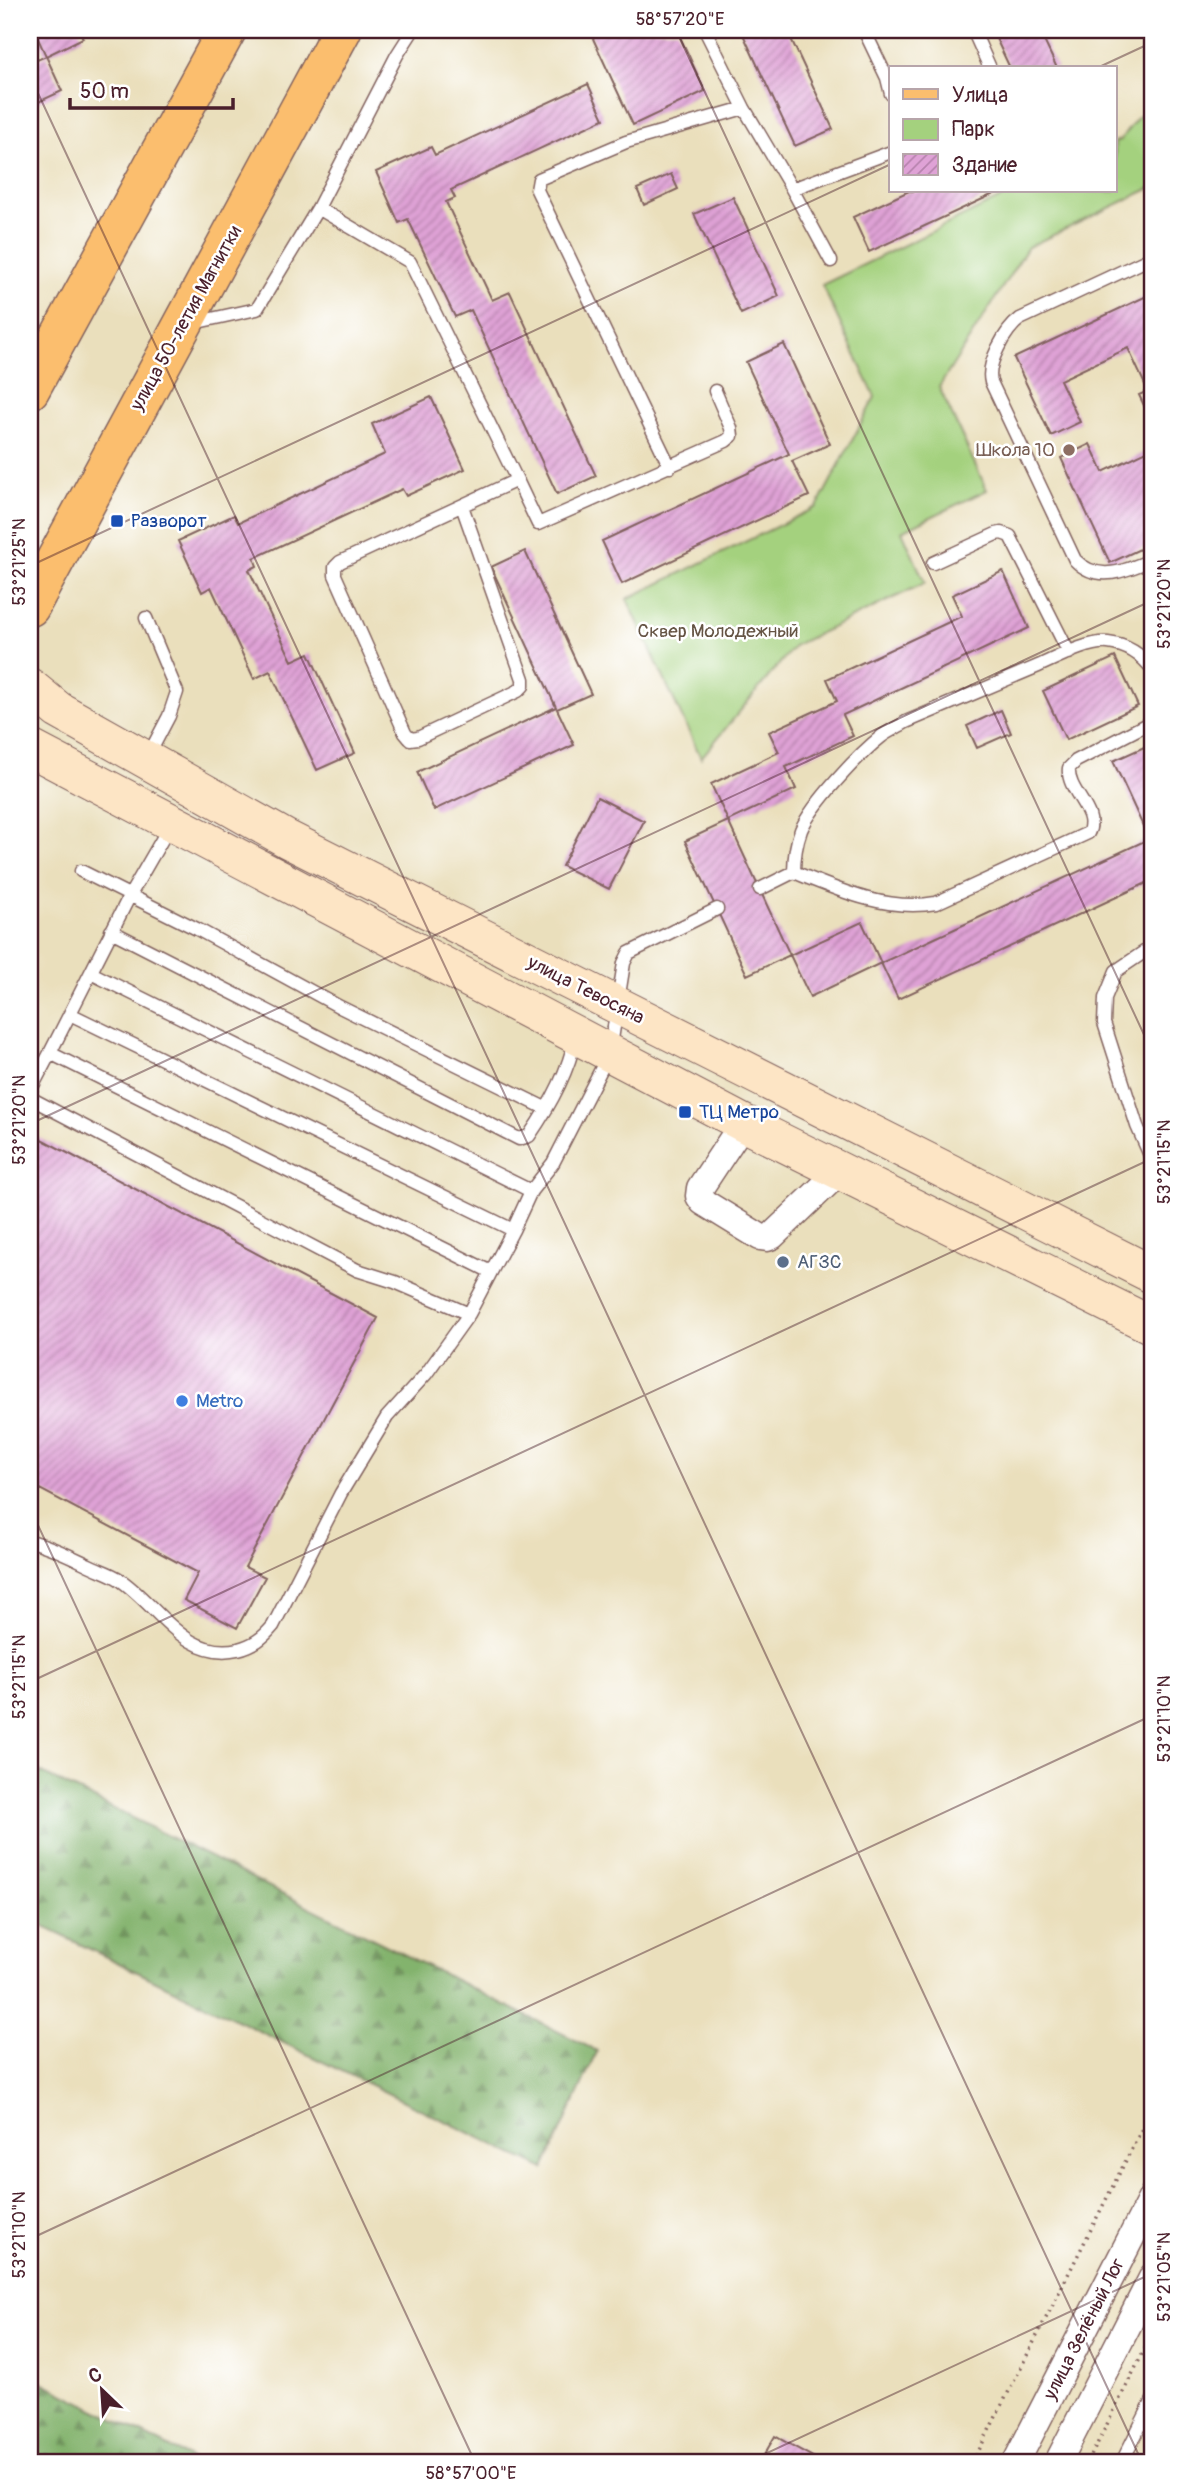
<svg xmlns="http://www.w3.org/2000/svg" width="1183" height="2492" viewBox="0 0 1183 2492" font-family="Pangolin,sans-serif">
<defs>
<pattern id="forest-firs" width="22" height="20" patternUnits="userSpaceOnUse" patternTransform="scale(1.75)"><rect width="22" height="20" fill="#83b36d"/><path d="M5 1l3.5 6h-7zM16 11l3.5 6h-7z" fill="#6d915a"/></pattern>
<pattern id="building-hatch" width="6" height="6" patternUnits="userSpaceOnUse" patternTransform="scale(1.75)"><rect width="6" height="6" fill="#dfa2d6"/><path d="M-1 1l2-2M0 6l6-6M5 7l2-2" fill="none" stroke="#b783ae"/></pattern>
</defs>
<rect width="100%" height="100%" fill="#fff"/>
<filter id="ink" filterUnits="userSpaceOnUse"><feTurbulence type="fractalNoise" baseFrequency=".0143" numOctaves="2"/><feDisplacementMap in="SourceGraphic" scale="14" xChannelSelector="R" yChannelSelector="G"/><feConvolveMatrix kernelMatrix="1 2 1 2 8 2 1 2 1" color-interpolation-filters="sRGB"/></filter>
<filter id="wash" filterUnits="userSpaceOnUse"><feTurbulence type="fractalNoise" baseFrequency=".00686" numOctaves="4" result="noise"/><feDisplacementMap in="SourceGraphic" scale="28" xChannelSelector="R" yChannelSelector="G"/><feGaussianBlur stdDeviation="1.57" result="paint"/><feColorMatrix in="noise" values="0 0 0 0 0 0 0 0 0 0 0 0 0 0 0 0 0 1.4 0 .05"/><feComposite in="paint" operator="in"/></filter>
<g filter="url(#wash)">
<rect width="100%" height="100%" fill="#eadfbc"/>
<path fill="#a4d17e" stroke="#777854" stroke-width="2" d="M1153 110V187L1028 247 939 387 987 490 902 531 925 583 795 645 701 758 627 599 817 507 875 397 822 285 1015 191H1115V142L1120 140 1138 117Z"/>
<path fill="url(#forest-firs)" stroke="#66694c" stroke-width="2" d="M30 1767 597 2051 544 2169 30 1920Z
M30 2376 198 2462H30Z"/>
<g id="blocks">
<path fill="url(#building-hatch)" d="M34 30H79L83 38 46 56Z
M589 30H677L705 91 633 125Z
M741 30H787L833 129 795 146Z
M992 30H1039L1057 68H1010Z
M46 56 62 91 30 106V63Z
M588 84 604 119 451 190 455 198 446 202 492 300 510 292 596 476 557 494 471 310 455 317 408 219 399 223 376 172 431 147 435 155Z
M671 174 678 189 644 205 637 189Z
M909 191H1000L869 252 853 217Z
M733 197 779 296 741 314 694 214Z
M1153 293V415L1149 416 1139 395 1148 391 1128 348 1060 380 1080 422 1051 436 1014 358Z
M784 344 830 444 792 461 809 496 622 584 602 541 789 454 746 362Z
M431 397 465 469 406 496 402 489 254 558 257 566 249 570 292 661 309 653 355 753 317 770 270 671 254 679 211 587 202 592 178 541 234 515 238 523 385 454 372 424Z
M1090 444 1103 472 1153 448V543L1110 563 1061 458Z
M525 551 591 694 557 709 574 745 434 810 417 772 556 707 491 567Z
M1003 571 1029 628 843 715 853 736 786 767 796 789 728 821 711 784 779 752 769 732 837 701 827 679 962 616 952 595Z
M1115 657 1138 706 1066 740 1043 691Z
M1001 710 1011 733 977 748 967 726Z
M1153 743V880L898 999 881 963 1149 839 1113 761Z
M597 797 644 821 609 889 562 866Z
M728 821 790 955 747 975 685 841Z
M862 922 881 963 810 997 790 955Z
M30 1133 378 1318 245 1567 265 1577 237 1628 184 1600 198 1573 30 1484Z
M775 2436 822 2462H760Z"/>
</g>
</g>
<g filter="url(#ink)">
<use href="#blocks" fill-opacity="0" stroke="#82625e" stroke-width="2"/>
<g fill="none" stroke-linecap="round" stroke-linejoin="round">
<defs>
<path id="lane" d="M705 30 744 108
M864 30 887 78 891 94
M973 30 990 68
M792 189 891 152
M318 208 410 262 517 480 340 562 335 567V575L405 733 410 739 418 738 518 691 523 686V679L462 506
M1153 257 1020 319C1005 330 986 364 991 382L1075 560C1098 584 1128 570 1153 559
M193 323 257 309 318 208 397 55 413 30
M670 467 537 190 539 179 626 142 744 108 792 189 831 261
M517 480 538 524 726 441 732 436 731 428 715 391
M933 563 996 534 1001 533 1010 536 1069 653
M146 618 177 692 169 716 147 758
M81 871 197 929 340 1007 545 1108
M794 872C794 857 796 844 801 830 812 804 859 754 882 736 889 731 898 727 906 722 949 704 993 685 1036 667 1055 659 1087 641 1108 643 1127 645 1142 655 1153 670
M760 889 794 872C838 890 887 912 936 903L1088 833C1100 812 1066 791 1069 768L1076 761 1153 721
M111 931 519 1139 529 1136C549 1107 568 1073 575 1039
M1153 946 1116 971 1105 998 1104 1023 1137 1126 1153 1162
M91 973 531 1191 513 1230
M70 1014 513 1230 491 1272 50 1053 130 895 171 824
M30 1091 50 1053
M30 1098 357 1270 395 1282 469 1314 491 1272
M531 1191 553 1163 610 1052 624 963 629 953 717 909
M30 1541C51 1546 70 1556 89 1565 99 1570 110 1573 119 1579 158 1605 185 1661 238 1649 254 1645 263 1638 273 1626L341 1493 387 1417 426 1374 469 1314
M1122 2462 1153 2400"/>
<path id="street" d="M743 1123 700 1188 699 1196 703 1202 760 1237 767 1238 772 1236 841 1170
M1016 2462 1153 2195
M1058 2462 1153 2276"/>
<path id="secondary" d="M30 687 58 710 287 839 1153 1275
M30 748 743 1123 1153 1326"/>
<path id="primary" d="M30 390 227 30
M30 607 342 30"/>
</defs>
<use href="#lane" stroke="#82625e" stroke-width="15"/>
<use href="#street" stroke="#82625e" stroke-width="29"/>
<use href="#secondary" stroke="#82625e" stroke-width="39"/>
<use href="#primary" stroke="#82625e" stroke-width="41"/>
<path stroke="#82625e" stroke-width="3.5" stroke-dasharray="2 5" stroke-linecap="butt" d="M973 2462 1153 2107
M1088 2462 1153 2333"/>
<use href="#lane" stroke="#fff" stroke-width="12"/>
<use href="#street" stroke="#fff" stroke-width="26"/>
<use href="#secondary" stroke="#fde5c5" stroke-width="37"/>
<use href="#primary" stroke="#fbbe6e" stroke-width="38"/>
</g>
</g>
<path fill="none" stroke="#4a1f2b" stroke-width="2" stroke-opacity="0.45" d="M676 30 1153 1054M1097 68 1153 42M30 76 1142 2462M30 566 891 164M30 1124 1153 600M30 1508 475 2462M30 1682 1153 1158M30 2239 1153 1715M748 2462 1153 2273"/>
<circle fill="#8d6e63" stroke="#fff" stroke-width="2.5" cx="1069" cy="450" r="7"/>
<g fill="#1a4fb4" stroke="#fff" stroke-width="2.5">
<rect x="110" y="514" width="14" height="14" rx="3.5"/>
<rect x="678" y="1105" width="14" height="14" rx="3.5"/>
</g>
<circle fill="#5c6f8a" stroke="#fff" stroke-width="2.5" cx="783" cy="1262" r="7"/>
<circle fill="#3f7fe0" stroke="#fff" stroke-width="2.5" cx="182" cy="1401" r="7"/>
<g text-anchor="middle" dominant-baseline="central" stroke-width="5" stroke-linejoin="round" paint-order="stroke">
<g font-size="19" fill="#4a1f2b" stroke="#fff">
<text transform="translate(186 318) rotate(-61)">улица 50-летия Магнитки</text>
<text transform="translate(586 990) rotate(27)">улица Тевосяна</text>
<text transform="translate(1084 2329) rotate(-63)">улица Зелёный Лог</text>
</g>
<g font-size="19" fill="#785e54" stroke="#fff" text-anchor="end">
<text x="1055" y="450">Школа 10</text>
</g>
<g font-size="19" fill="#164399" stroke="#fff" text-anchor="start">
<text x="131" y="521">Разворот</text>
<text x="699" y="1112">ТЦ Метро</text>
</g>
<g font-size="19" fill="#655444" stroke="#fff">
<text x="718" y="631">Сквер Молодежный</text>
</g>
<g font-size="19" fill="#4e5e75" stroke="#fff" text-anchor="start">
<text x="797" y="1262">АГЗС</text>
</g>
<g font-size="19" fill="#366cbe" stroke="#fff" text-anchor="start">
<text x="196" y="1401">Metro</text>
</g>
</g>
<rect width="1183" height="2492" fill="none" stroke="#fff" stroke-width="77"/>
<rect x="889" y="66" width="228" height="126" fill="#ffffff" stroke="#b7a5aa" stroke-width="2"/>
<rect x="903" y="89" width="35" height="10" fill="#fbbe6e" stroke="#b7a5aa" stroke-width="2"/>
<text x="952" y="102" font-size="21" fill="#4a1f2b">Улица</text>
<rect x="903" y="119" width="35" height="21" fill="#a4d17e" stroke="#b7a5aa" stroke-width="2"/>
<text x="952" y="136" font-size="21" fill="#4a1f2b">Парк</text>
<rect x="903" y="154" width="35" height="21" fill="url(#building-hatch)" stroke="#b7a5aa" stroke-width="2"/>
<text x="952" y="172" font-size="21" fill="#4a1f2b">Здание</text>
<g transform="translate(102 2390) rotate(335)" stroke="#ffffff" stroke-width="5" paint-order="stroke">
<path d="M0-5L12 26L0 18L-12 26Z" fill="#4a1f2b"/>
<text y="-10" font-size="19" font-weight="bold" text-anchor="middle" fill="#4a1f2b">С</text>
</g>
<path d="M70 98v10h163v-10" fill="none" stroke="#4a1f2b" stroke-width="3.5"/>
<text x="80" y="98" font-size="21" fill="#4a1f2b" stroke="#ffffff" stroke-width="5" paint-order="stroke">50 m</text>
<rect x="38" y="38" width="1106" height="2416" fill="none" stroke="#4a1f2b" stroke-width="2.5"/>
<g font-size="18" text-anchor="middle" fill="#4a1f2b">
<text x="680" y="25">58°57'20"E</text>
<text transform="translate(19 562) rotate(-90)" y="6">53°21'25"N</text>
<text transform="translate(1164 604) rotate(-90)" y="6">53°21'20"N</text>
<text transform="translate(19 1120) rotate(-90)" y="6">53°21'20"N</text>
<text transform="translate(1164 1162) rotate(-90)" y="6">53°21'15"N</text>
<text transform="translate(19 1677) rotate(-90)" y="6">53°21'15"N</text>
<text transform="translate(1164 1719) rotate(-90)" y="6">53°21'10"N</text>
<text transform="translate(19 2235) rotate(-90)" y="6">53°21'10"N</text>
<text transform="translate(1164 2277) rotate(-90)" y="6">53°21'05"N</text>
<text x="471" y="2479">58°57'00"E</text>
</g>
</svg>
